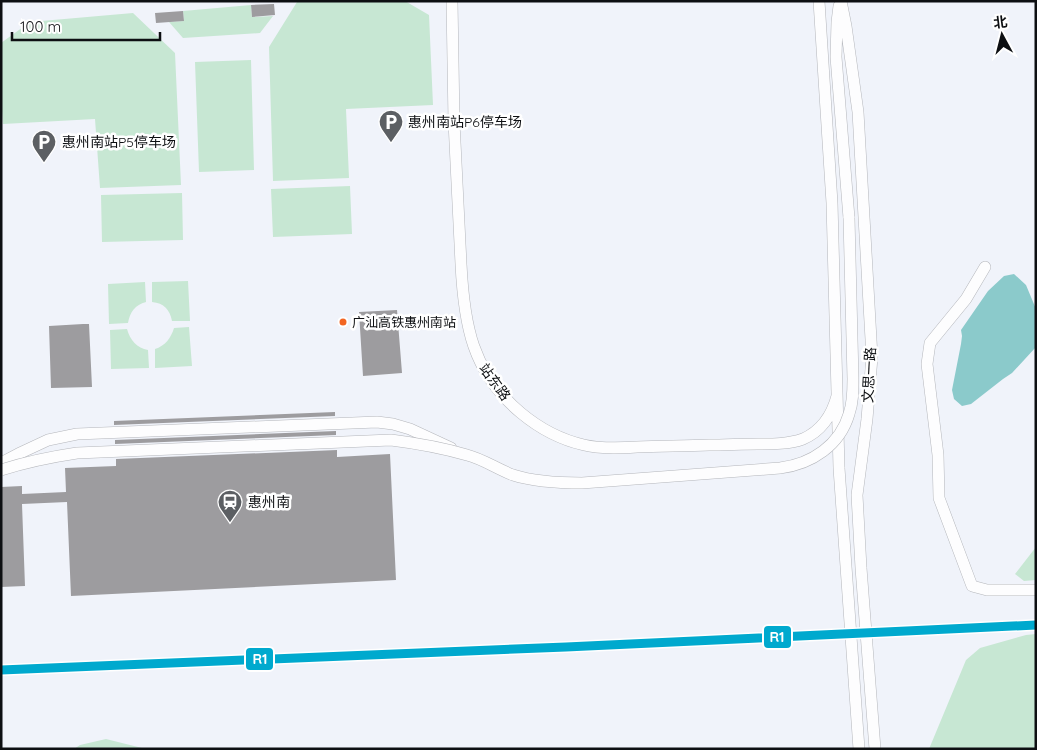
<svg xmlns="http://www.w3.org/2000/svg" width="1037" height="750" viewBox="0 0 1037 750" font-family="Quicksand,'Noto Sans SC',sans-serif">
<rect width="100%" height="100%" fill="#f0f3fa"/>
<path fill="#c7e7d3" d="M405 1 429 15 433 105 346 109 349 178 273 181 269 47 297 2Z
M251 5 252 17 273 16 260 33 183 38 169 22 184 21 183 11Z
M133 13 175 53 181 185 100 188 95 119 3 124 1 98V43L30 22Z
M251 60 254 170 199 172 195 62Z
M350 186 352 234 273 237 271 189Z
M182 193 183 240 102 242 101 195Z
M188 281 190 321H172C170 310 164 303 152 302V282Z
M145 282 146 302C135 305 130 312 128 323L109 324 108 284Z
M189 327 192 366 155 368V349C165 346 171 338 174 328Z
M127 329C130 340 137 348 148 350L149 368 111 369 110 330Z
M1036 547V580L1024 581 1015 574Z
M1036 634V749H929L966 660 980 648 1026 635Z
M106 739 146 749H74L80 745Z"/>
<path fill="#8bcacb" d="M1014 274 1026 285 1036 309V347L1012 373 1003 379 971 404 962 406 954 399 952 390 961 344 962 336 961 330 988 291 1004 276Z"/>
<path fill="#9d9c9f" d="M274 4 275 15 252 17 251 5Z
M183 11 184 21 156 23 155 13Z
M397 310 402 373 363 376 359 312Z
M83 324H89L92 387 51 388 49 326Z
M335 412V416L114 425V421Z
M336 431V435L115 444V440Z
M337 450V457L390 454 396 580 71 596 67 502 22 504 25 586 1 587V487L22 486V494L66 492 65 468 116 466V459Z"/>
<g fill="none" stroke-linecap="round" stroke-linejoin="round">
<defs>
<path id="minor" d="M452 1 454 122 461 264C464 325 472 372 521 413 539 428 562 440 584 445 601 449 620 448 637 447 661 446 685 446 709 445 725 445 742 444 758 444 773 444 789 444 803 439 821 431 832 415 837 396
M819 1 832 203 839 468 859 749
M841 1 846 26 858 112 872 357 867 419 857 495 861 568 875 749
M839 6 837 22 836 57 849 218
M985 267 966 299 930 343 927 364 938 455 939 498 972 586 987 590H1036
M1 463 18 454 48 440 77 434 377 422 393 424 410 429 451 448"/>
</defs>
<use href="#minor" stroke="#b4b6bb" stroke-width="12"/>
<use href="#minor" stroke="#fdfdfe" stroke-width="11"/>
<defs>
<path id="minor-bridge" d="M1 470C26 462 50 457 77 453L391 440C415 443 443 448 467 455 483 459 497 469 513 475 535 482 558 483 582 483L780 468C812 464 840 445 849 414 853 403 853 391 853 379L849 218"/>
</defs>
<use href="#minor-bridge" stroke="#b4b6bb" stroke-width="12" stroke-linecap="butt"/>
<use href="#minor-bridge" stroke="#fdfdfe" stroke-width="11"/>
<defs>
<path id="rail-1" d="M1 670 566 647 1036 625"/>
</defs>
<use href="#rail-1" stroke="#fff" stroke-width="12"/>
<use href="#rail-1" stroke="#00a9ce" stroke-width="9"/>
</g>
<defs>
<symbol id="parking-pin" viewBox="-11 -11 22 30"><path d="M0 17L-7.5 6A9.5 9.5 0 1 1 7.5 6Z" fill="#5c5f63" stroke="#fff"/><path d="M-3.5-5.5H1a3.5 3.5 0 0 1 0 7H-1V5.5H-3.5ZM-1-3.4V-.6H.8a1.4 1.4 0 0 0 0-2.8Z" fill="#fff"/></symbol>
<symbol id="station-pin" viewBox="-11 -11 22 30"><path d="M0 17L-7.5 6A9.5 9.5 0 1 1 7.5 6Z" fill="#5c5f63" stroke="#fff"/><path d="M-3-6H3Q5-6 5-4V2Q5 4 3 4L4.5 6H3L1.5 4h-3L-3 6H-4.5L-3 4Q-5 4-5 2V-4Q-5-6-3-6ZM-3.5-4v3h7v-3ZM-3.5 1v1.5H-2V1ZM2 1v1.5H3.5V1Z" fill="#fff"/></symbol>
</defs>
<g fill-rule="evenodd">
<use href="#parking-pin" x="377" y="108" width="28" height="38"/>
<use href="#parking-pin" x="30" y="128" width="28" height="38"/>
<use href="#station-pin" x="216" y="488" width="28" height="38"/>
</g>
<circle fill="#f26522" stroke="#fff" stroke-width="2" cx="343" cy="322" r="4.5"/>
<g text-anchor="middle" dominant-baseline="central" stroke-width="5" stroke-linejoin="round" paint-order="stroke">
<g font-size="13" fill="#0d0f12" stroke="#fff" text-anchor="start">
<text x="352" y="322">广汕高铁惠州南站</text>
</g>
<g font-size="14" fill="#0d0f12" stroke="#fff" text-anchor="start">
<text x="408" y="122">惠州南站P6停车场</text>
<text x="62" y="142">惠州南站P5停车场</text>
<text x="248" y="502">惠州南</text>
</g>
<g font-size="14" fill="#0d0f12" stroke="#fff">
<text transform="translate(869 375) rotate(-87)">文思一路</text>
<text transform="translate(495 382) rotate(54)">站东路</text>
</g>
</g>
<g stroke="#fff" stroke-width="2">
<rect x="763" y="625" width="29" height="24" rx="5" fill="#00a9ce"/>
<rect x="245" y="647" width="29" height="24" rx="5" fill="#00a9ce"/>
</g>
<g font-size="14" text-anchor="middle" font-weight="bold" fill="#fff">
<text x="777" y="642">R1</text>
<text x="260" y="664">R1</text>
</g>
<rect width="1037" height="750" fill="none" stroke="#0d0f12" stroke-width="5"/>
<g transform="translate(1002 35) rotate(353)" stroke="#ffffff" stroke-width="4" paint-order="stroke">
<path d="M0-4L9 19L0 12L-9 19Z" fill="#0d0f12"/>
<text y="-8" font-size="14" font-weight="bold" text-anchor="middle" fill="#0d0f12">北</text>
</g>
<path d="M12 32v8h148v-8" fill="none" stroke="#0d0f12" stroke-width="2.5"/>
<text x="20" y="32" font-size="15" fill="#0d0f12" stroke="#ffffff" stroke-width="4" paint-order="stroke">100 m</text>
</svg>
